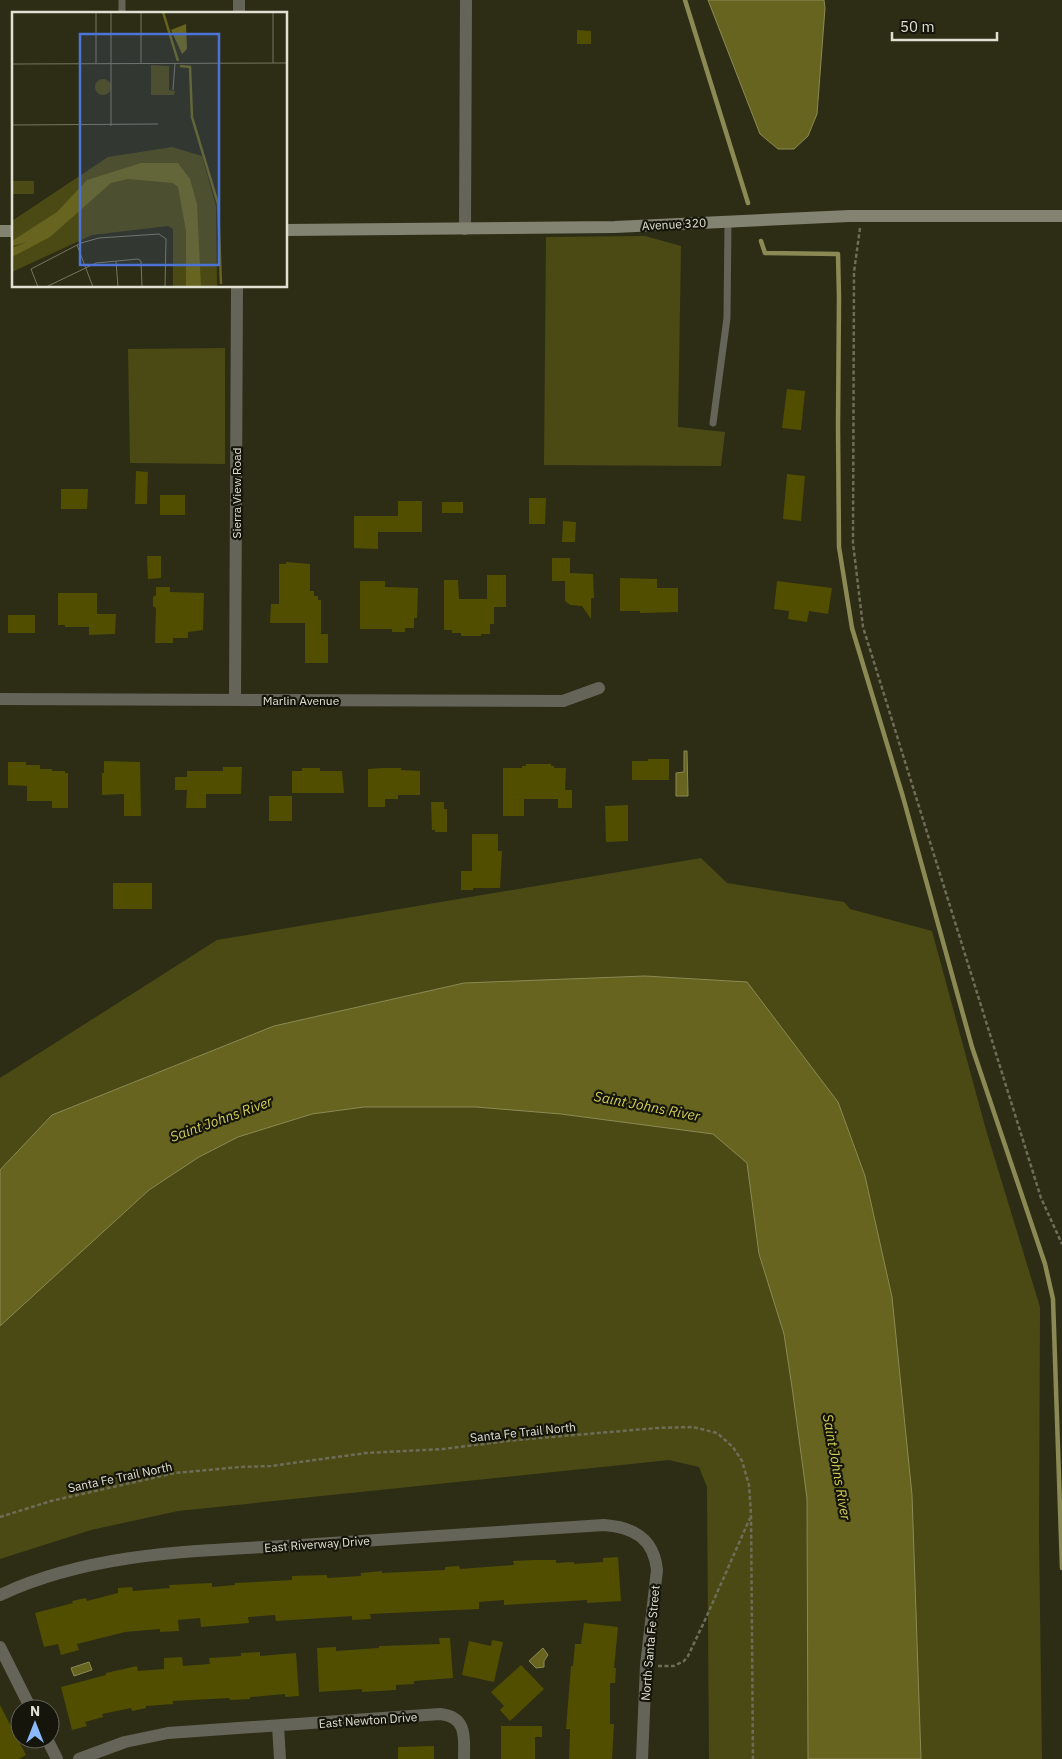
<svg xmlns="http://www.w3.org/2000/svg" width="1062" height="1759" viewBox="0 0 1062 1759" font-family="'IBM Plex Sans',sans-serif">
<rect width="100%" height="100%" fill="#2d2d16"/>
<path fill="#4c4a14" d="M645 236 681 246 678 427 725 432 721 466 544 465 546 237Z
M225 348V464L130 463 128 349Z
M701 858 727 883 844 902 850 909 932 931 986 1130 1040 1307 1039 1535 1042 1759H709L707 1487 699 1467 669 1460 178 1511 91 1530 0 1559V1078L217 940Z"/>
<path fill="#66641e" stroke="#8b8a54" d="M708 0H824L825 8 817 114 808 136 794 149H778L760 134Z
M684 751H687L688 796H676V773L684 772Z
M645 976 747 982 838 1102 865 1176 892 1297 912 1495 921 1759H808L807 1498 793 1394 784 1334 759 1254 747 1163 713 1134 561 1114 476 1107H364L312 1114 238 1137 199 1157 149 1190 0 1326V1170L52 1115 274 1026 464 983Z
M543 1648 548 1655 544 1661V1667L536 1668 529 1661Z
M89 1662 92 1670 74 1676 71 1668Z"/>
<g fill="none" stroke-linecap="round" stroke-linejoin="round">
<path stroke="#8b8a54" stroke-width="4.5" d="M685 0 748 203
M761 241 765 253 838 254 839 297 838 426 839 547 852 628 903 797 972 1047 1045 1264 1053 1299 1062 1568"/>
</g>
<path fill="#514e00" d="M577 30 591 31V44H577Z
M787 389 805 391 801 430 782 428Z
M136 471 148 472 147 504H135Z
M787 474 805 476 801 521 783 519Z
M61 489H88L87 509H61Z
M160 495H185V515H160Z
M529 498H546L545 524H529Z
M398 501H422V532H378V549L354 548V516H398Z
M442 502H463V513H442Z
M563 521 576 522 575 542H562Z
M147 556H161V578L148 579Z
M552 558H570V573L593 574 594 598H591V619L582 606 570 605 565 601V581H552Z
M286 562 310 564V591H314V596H318V600H321V634H328V663H305V623H270L271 604H279V564H286Z
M487 575H506V607H494V624H490V634H481V636H461V633H452V630H444V580H458L459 599H487Z
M620 578 657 579V588H678V612L640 613V611H620Z
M360 581H385V587L418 588 417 618H414V628H405V632H392V629H360Z
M777 581 832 588 828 614 809 611 807 622 788 619 789 611 774 609Z
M156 587H170V592L204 593 203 630 188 632V638H173V643H155L156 608 153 606V597L156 595Z
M58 593H97V614H116L115 634 89 635V627H65V625H58Z
M8 615H35V633H8Z
M648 759H669V780H632V761H648Z
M104 761 140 762 141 816H124V794L102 795V773H104Z
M8 762H26V765H40V769H52V771H65V773H68V808H52V801H27V786L8 785Z
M526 764H551V766H554V768H566L565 790H572V808H558V799H524V816H503V768H522V766H526Z
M223 767H242L241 794H206V808H186L187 790H175V777H187V771H223Z
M302 768H320V771H342L344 793H292V771H302Z
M383 768H401V770L420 771V795H398V799H385V807H368V769Z
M269 796H292V821H269Z
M431 802H444V809H447V832H435V830H432Z
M628 805V841L606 842 605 806Z
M472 834H498V851H502L500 888H473V890H461V871H472Z
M113 883H152V909H113Z
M618 1557 621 1601 587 1603V1600L504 1605V1600L479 1602V1609L370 1614 371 1619 352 1620V1616L276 1621 275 1615 248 1617 249 1623 201 1627 200 1618 178 1620 179 1631 160 1632V1629L125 1632 77 1644 79 1650 61 1655 58 1644 44 1647 35 1613 73 1603 72 1601 86 1598 87 1601 118 1593V1588L132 1587 133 1591 170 1588 169 1585 190 1584 212 1583V1587L235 1585V1583L292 1580V1576L327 1575V1578L361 1576V1573L382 1571V1573L445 1570V1567L459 1566 460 1569 514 1565 513 1561 534 1560H556V1563L574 1562V1564L603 1562V1558Z
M584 1623 618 1627 614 1668H616L615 1683H610V1724H614L612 1759H569L570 1729H566L571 1666H573L575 1644H581Z
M439 1638H450L453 1678 414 1681V1684L396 1685V1690L362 1692V1689L319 1692 317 1648 336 1647V1651L379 1648V1646L440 1644Z
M492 1640 503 1642 494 1682 462 1675 469 1641 491 1646Z
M260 1652V1656L296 1653 299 1696 285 1697V1694L250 1697V1699L230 1700 229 1698 173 1701V1704L146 1706V1708L132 1711 131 1708 102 1714 103 1717 85 1722 87 1726 72 1730 61 1687 106 1675V1673L137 1666 138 1671 164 1669V1658L182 1657 183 1666 210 1664 209 1658 241 1656V1653Z
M521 1665 544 1689 510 1721 500 1710 504 1706 491 1692Z
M0 1705 26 1755 19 1759H0Z
M501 1726H542V1737H535V1759H501Z
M434 1746V1759H398V1747Z"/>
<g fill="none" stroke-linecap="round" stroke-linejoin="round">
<path stroke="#6d6d59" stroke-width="2.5" stroke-dasharray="4 2.5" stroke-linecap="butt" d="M860 228 854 272 853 543 863 627 1041 1198 1062 1244
M0 1517 51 1501 175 1473 240 1467 271 1466 366 1453 443 1449 516 1440 657 1428 693 1427 717 1433 733 1447 742 1461 749 1485 751 1514 753 1759
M658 1666H674L684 1661 688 1656 705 1620 750 1518"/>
<path stroke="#646459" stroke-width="7" d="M122 14V0
M713 423 727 318 728 222"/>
<path stroke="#646459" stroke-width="12" d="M239 14V0
M465 229 466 0
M0 699 563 701 599 688
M235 700 237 286
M0 1595C94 1551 200 1551 301 1545 402 1538 503 1531 604 1525 634 1527 654 1539 657 1570L646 1665 642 1759
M0 1647 31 1709
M278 1726 280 1759
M47 1739 57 1759
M79 1759 125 1742 168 1733 440 1714C468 1717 464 1738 464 1759"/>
<path stroke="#838372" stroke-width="12" d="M286 230 615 227 849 216H1062
M0 231H14"/>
</g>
<g text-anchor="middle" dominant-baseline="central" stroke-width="4.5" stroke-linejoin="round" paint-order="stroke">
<g font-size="12" fill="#e0e1d2" stroke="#15150b">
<text transform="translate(674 224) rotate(-3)">Avenue 320</text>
<text transform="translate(236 493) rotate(-90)">Sierra View Road</text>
<text x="301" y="700">Marlin Avenue</text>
<text transform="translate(523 1432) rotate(-6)">Santa Fe Trail North</text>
<text transform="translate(120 1477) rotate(-12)">Santa Fe Trail North</text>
<text transform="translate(317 1544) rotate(-4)">East Riverway Drive</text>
<text transform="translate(650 1643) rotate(-85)">North Santa Fe Street</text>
<text transform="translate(368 1720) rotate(-4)">East Newton Drive</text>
</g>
<g font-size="14" font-style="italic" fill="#d3cf55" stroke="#15150b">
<text transform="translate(647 1106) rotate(11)">Saint Johns River</text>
<text transform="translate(221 1119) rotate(-20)">Saint Johns River</text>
<text transform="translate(837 1467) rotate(80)">Saint Johns River</text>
</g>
</g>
<g transform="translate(12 12)">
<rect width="275" height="275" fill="#2d2d16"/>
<path d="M139 53 157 54V78L163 79 162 83H139ZM83 75a8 8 0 1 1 16 0a8 8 0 1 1-16 0ZM160 135 190 144 204 194 205 275H161V217L156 214 80 223 0 260V209L96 145ZM0 169H22V182H0Z" fill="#4c4a14"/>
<path d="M174 12 175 37 170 42 159 18ZM129 151H166L178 167 185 192 189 275H174V219L166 175 161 171 116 167 99 171 38 225 0 245V236L15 230 0 234V229L45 200 75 168Z" fill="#66641e"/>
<path fill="none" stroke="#66641e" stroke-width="2.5" d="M151 0 166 49M168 54 178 55 180 105 206 192 209 272"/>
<path fill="none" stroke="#757561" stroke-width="1" d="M261 51V0M0 52 275 51M84 52V0M129 52V0M161 78 163 51M0 113 146 112M99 114V0M65 233 81 275M104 249 106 275M26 275 19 257 69 231 87 226 147 222 154 227 153 275M34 275 84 251 126 247 129 249 130 275"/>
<path fill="#4e73d6" fill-opacity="0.15" stroke="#4e73d6" stroke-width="2.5" d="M68 22H207V253H68Z"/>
<rect width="275" height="275" fill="none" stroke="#e0e1d2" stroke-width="2.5"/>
</g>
<g transform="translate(35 1724)"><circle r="24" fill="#15150b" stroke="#66675b"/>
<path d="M0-4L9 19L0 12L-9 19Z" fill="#8bb9fc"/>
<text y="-8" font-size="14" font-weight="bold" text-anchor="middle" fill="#e0e1d2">N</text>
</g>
<path d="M892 32v8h105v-8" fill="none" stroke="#e0e1d2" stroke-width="2.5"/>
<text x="900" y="32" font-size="15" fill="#e0e1d2" stroke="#15150b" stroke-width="4" paint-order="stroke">50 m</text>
</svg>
